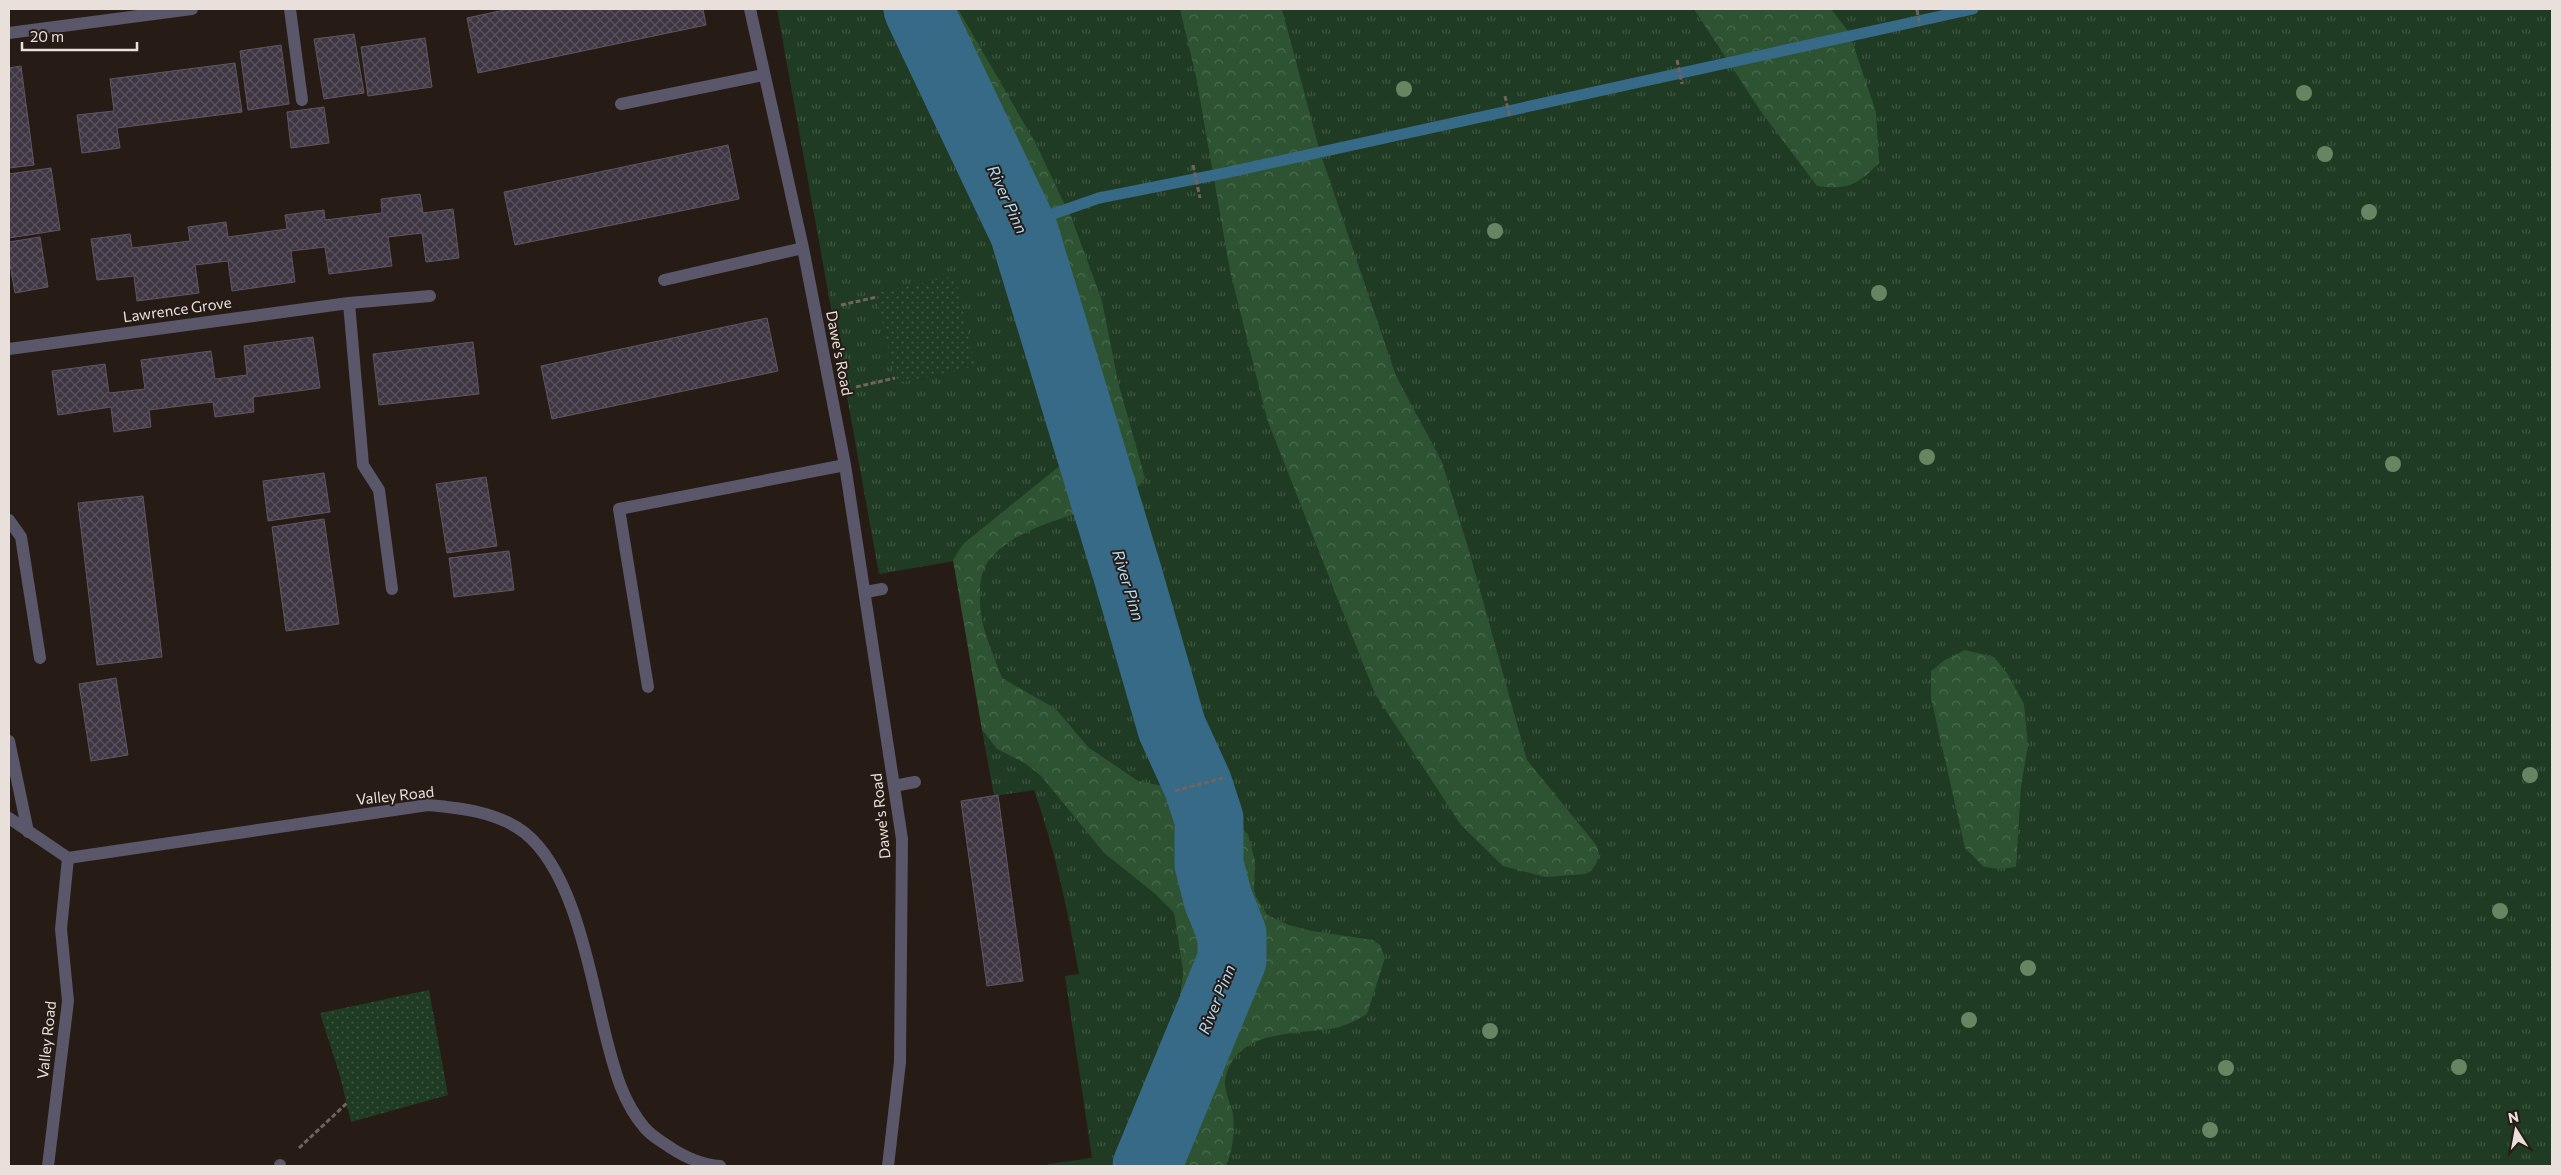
<svg xmlns="http://www.w3.org/2000/svg" width="2561" height="1175" viewBox="0 0 2561 1175" font-family="Commissioner,sans-serif">
<defs>
<pattern id="grass-tufts" width="24" height="20" patternUnits="userSpaceOnUse" patternTransform="scale(1.25)"><rect width="24" height="20" fill="#1f3b23"/><path d="M3 7l-1-3M5 7V3M7 7l1-3M15 17l-1-3M17 17v-4M19 17l1-3" fill="none" stroke="#405742"/></pattern>
<pattern id="forest-crowns" width="20" height="18" patternUnits="userSpaceOnUse" patternTransform="scale(1.25)"><rect width="20" height="18" fill="#2d5332"/><path d="M2 6a3 3 0 1 1 6 0M12 15a3 3 0 1 1 6 0" fill="none" stroke="#4b6b4f"/></pattern>
<pattern id="park-dots" width="8" height="8" patternUnits="userSpaceOnUse" patternTransform="scale(1.25)"><rect width="8" height="8" fill="#1f3b23"/><path d="M2 2h.1M6 6h.1" fill="none" stroke="#405742" stroke-width="1.8" stroke-linecap="round"/></pattern>
<pattern id="building-cross-hatch" width="8" height="8" patternUnits="userSpaceOnUse" patternTransform="scale(1.25)"><rect width="8" height="8" fill="#3e3642"/><path d="M0 0l8 8M0 8l8-8" fill="none" stroke="#5a535d"/></pattern>
</defs>
<rect width="100%" height="100%" fill="#271b15"/>
<path fill="url(#grass-tufts)" d="M777 9H901L1015 237 1040 314 1044 395 1050 414 1061 433 1066 457 1090 451 1024 232 918 9H2552V1166H1049L1048 1164 1092 1158 1065 976 1079 974C1068 911 1055 850 1034 790L994 796 982 730 997 749 1026 764 1041 776 1104 853 1155 894 1174 913 1183 972 1169 1064 1161 1096 1215 935 1062 781 981 648 972 558 879 574Z"/>
<path fill="url(#forest-crowns)" d="M901 9H958L1036 144 1073 222 1102 301 1118 382 1145 478C1134 496 1117 500 1098 507 1061 519 1011 530 987 563 978 576 979 605 982 620 986 639 995 659 1002 678L1056 709 1088 747 1138 781 1163 786 1179 800 1195 801 1224 812 1248 834 1255 861 1254 893 1267 915 1289 925 1312 931 1373 940 1380 945 1385 958 1367 1014C1357 1020 1347 1025 1336 1028 1296 1035 1234 1028 1225 1081 1224 1091 1231 1104 1233 1114 1235 1131 1233 1150 1226 1166H1135L1137 1152 1159 1101 1169 1064 1177 1018 1183 972 1174 913 1155 894 1104 853 1041 776 1026 764 997 749 982 730 953 560 963 544 1062 464 1066 457 1065 445 1044 395 1040 313 1015 237Z
M1180 9H1282L1320 152 1396 376 1442 462 1470 554 1527 760 1597 846 1599 855 1596 864 1591 871 1585 874 1545 877 1503 866 1461 825 1375 694 1267 419 1230 271 1196 76Z
M1694 9H1831L1849 32 1876 112 1879 163C1857 185 1849 190 1817 186L1762 113Z
M1965 650 1994 657 2007 673 2024 704 2028 745 2021 786 2016 867 2000 869 1984 867 1965 848 1931 698V671L1945 660Z"/>
<path fill="url(#park-dots)" d="M955 276 975 366 896 384 876 293Z
M429 990 448 1095 351 1122 340 1076 320 1013Z"/>
<g fill="none" stroke-linecap="round" stroke-linejoin="round">
<path stroke="#376a86" stroke-width="11" d="M1021 225 1099 198 1225 173 1973 9"/>
<path stroke="#376a86" stroke-width="69" d="M918 9 1024 232 1127 572 1172 728 1198 785 1209 819V864L1218 899 1232 934V960L1147 1166"/>
</g>
<path fill="url(#building-cross-hatch)" stroke="#5f5663" d="M509 9H703L706 25 478 73 467 18Z
M354 34 364 93 324 99 314 39Z
M425 38 432 87 368 96 361 47Z
M281 45 289 104 248 110 240 51Z
M235 63 242 112 117 128 120 148 82 153 77 115 114 111 110 79Z
M21 66 34 165 9 168V68Z
M324 107 329 143 291 148 287 112Z
M728 145 739 199 515 245 504 192Z
M51 168 60 230 9 238V174Z
M420 194 423 213 453 209 459 258 426 262 422 233 388 237 392 266 329 274 325 247 291 251 295 282 232 291 228 261 195 265 199 293 137 301 134 276 97 280 91 239 130 234 132 248 190 241 188 227 226 222 228 237 287 229 285 215 324 210 325 220 382 213 381 199Z
M40 237 48 287 15 293 9 259V242Z
M767 318 778 371 552 419 541 366Z
M313 337 320 388 253 397 254 412 215 417 213 402 149 410 151 427 114 432 111 407 58 415 52 371 105 364 109 393 145 389 141 360 211 351 215 379 247 375 244 346Z
M473 342 479 394 379 405 373 354Z
M324 473 330 512 268 521 263 481Z
M486 477 497 546 447 553 436 484Z
M143 496 162 657 97 665 78 503Z
M324 519 339 624 286 631 272 527Z
M509 551 514 590 454 597 449 558Z
M116 678 128 755 91 761 79 684Z
M998 795 1023 981 987 986 961 801Z"/>
<g fill="none" stroke-linecap="round" stroke-linejoin="round">
<path stroke="#6f645f" stroke-width="3" stroke-dasharray="5 2.5" stroke-linecap="butt" d="M1917 10 1920 26
M1677 60 1682 84
M1505 96 1510 118
M1193 165 1200 198
M841 305 877 297
M856 387 895 378
M1175 791 1223 778
M299 1148 347 1103"/>
<path stroke="#5a576a" stroke-width="12" d="M290 9 302 100
M750 9 803 248 845 465 902 839 900 1062 888 1166
M9 33 192 9
M621 104 764 75
M664 280 803 248
M349 303 363 465 379 490 392 589
M9 349 349 303 430 296
M9 520 21 537 40 658
M866 592 882 589
M648 687 619 509 845 465
M9 741 28 832
M894 786 915 782
M9 818 68 858 428 805C461 808 498 812 525 833 576 874 591 980 607 1041 615 1072 623 1102 644 1127 651 1136 661 1141 671 1148 685 1157 702 1165 720 1166
M280 1165V1166
M48 1166 68 1001 61 929 68 858"/>
</g>
<g fill="#678563">
<circle cx="1404" cy="89" r="8"/>
<circle cx="2304" cy="93" r="8"/>
<circle cx="2325" cy="154" r="8"/>
<circle cx="2369" cy="212" r="8"/>
<circle cx="1495" cy="231" r="8"/>
<circle cx="1879" cy="293" r="8"/>
<circle cx="1927" cy="457" r="8"/>
<circle cx="2393" cy="464" r="8"/>
<circle cx="2530" cy="775" r="8"/>
<circle cx="2500" cy="911" r="8"/>
<circle cx="2028" cy="968" r="8"/>
<circle cx="1969" cy="1020" r="8"/>
<circle cx="1490" cy="1031" r="8"/>
<circle cx="2459" cy="1067" r="8"/>
<circle cx="2226" cy="1068" r="8"/>
<circle cx="2210" cy="1130" r="8"/>
</g>
<g text-anchor="middle" dominant-baseline="central" stroke-width="4" stroke-linejoin="round" paint-order="stroke">
<g font-size="15" fill="#e9e0dc" stroke="#271b15">
<text transform="translate(177 309) rotate(-8)">Lawrence Grove</text>
<text transform="translate(840 353) rotate(79)">Dawe's Road</text>
<text transform="translate(395 795) rotate(-6)">Valley Road</text>
<text transform="translate(880 816) rotate(-96)">Dawe's Road</text>
<text transform="translate(46 1040) rotate(-84)">Valley Road</text>
</g>
<g font-size="16" font-style="italic" fill="#addaf4" stroke="#271b15">
<text transform="translate(1008 199) rotate(65)">River Pinn</text>
<text transform="translate(1129 585) rotate(73)">River Pinn</text>
<text transform="translate(1216 999) rotate(-68)">River Pinn</text>
</g>
</g>
<rect width="2561" height="1175" fill="none" stroke="#e9e0dc" stroke-width="20"/>
<g transform="translate(2516 1130) rotate(349)" stroke="#271b15" stroke-width="4" paint-order="stroke">
<path d="M0-4L9 19L0 12L-9 19Z" fill="#e9e0dc"/>
<text y="-8" font-size="14" font-weight="bold" text-anchor="middle" fill="#e9e0dc">N</text>
</g>
<path d="M22 42v8h115v-8" fill="none" stroke="#e9e0dc" stroke-width="2.5"/>
<text x="30" y="42" font-size="15" fill="#e9e0dc" stroke="#271b15" stroke-width="4" paint-order="stroke">20 m</text>
</svg>
